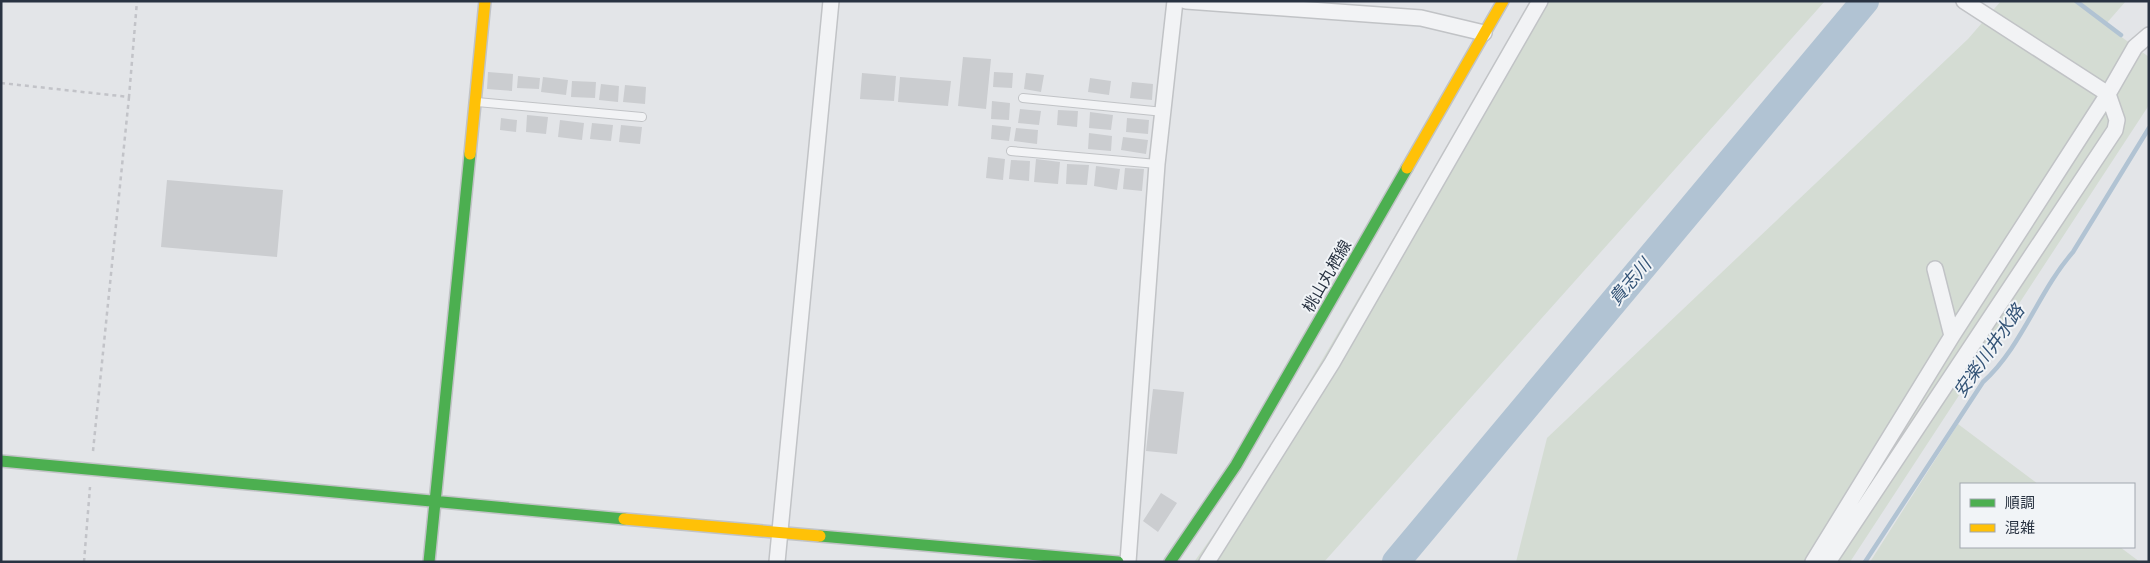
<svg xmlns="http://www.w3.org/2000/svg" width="2150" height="563" viewBox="0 0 2150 563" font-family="Cabin,'Noto Sans JP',sans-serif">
<rect width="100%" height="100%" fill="#e3e5e8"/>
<path fill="#d4dcd3" d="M1533 1H1825L1324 562H1194L1248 486Z
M2001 1H2126L2105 25 2149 57V105L1850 562H1516L1547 438 1968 39Z
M1958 424 2038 484H1961V547H2120L2140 562H1870Z"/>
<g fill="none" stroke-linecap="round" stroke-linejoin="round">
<path stroke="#b1c3d3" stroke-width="4.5" d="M2076 1 2121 35
M1865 562 1983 382C2022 347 2038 292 2073 252L2149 128"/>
<path stroke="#b1c3d3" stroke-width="28" d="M1396 562 1865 1"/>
</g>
<path fill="#cbcdd0" d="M963 57 991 59 986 109 958 106Z
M488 72 513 74 512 91 487 89Z
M994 72 1013 73 1012 88 993 87Z
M862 73 896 76 894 101 860 99Z
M1026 73 1044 75 1041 92 1024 89Z
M518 76 540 78 539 89 517 88Z
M543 77 568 80 566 95 541 92Z
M900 77 951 81 948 106 898 102Z
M1090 78 1111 81 1109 95 1088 92Z
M572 81 596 82 595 98 571 97Z
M1132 82 1153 84 1152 100 1130 98Z
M601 84 619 86 618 102 599 100Z
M625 85 646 87 645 104 623 102Z
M992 101 1010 103 1009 120 991 119Z
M1020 109 1041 111 1039 125 1018 123Z
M1058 110 1078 111 1077 127 1057 125Z
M1090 112 1113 115 1111 130 1089 128Z
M527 115 548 117 546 134 526 132Z
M501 118 517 120 516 132 500 130Z
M1127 118 1149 120 1148 134 1126 132Z
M560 120 584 123 582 140 558 137Z
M592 123 613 125 611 141 590 139Z
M621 125 642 127 640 144 619 142Z
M992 125 1011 127 1009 141 991 139Z
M1016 128 1038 130 1037 144 1014 141Z
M1089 133 1112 136 1111 151 1088 149Z
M1123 137 1148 140 1146 154 1121 150Z
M988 157 1005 159 1003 180 986 178Z
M1036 159 1060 162 1058 184 1034 182Z
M1011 160 1030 161 1029 181 1009 179Z
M1067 164 1089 165 1087 185 1066 184Z
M1096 166 1120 169 1117 190 1094 186Z
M1125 168 1144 169 1142 191 1123 189Z
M167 180 283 190 277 257 161 247Z
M1153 389 1184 392 1177 454 1146 451Z
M1161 493 1177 503 1158 532 1143 521Z"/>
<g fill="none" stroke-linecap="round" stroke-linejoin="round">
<defs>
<path id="lane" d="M1023 98 1164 112
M477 102 642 117
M1011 151 1157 164"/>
<path id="street" d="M1186 1 1421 18 1484 33
M1935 269 1952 336
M777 562 831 1
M1128 562 1157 164 1175 1
M1207 562 1332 363 1540 1
M1813 562 1952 336 2108 94 2135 47 2149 35
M1828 562 2115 130 2117 120 2108 94 1964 1"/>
<path id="fast" d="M1 461 624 519
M820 536 1118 562
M429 562 470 154
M1170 562 1236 465 1407 168"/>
<path id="slow" d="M470 154 485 1
M1407 168 1503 1
M624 519 820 536"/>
</defs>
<use href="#lane" stroke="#c1c3c6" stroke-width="10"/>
<use href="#street" stroke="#c1c3c6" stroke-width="18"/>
<use href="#fast" stroke="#c1c3c6" stroke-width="14"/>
<use href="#slow" stroke="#c1c3c6" stroke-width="14"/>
<path stroke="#c2c3c8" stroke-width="2.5" stroke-dasharray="4 4" stroke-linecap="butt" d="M1 83 129 97 137 1
M93 451 129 97
M84 562 90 487"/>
<use href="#lane" stroke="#f2f3f5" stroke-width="8"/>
<use href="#street" stroke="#f2f3f5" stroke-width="15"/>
<use href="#fast" stroke="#4caf50" stroke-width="11"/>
<use href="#slow" stroke="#ffc107" stroke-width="11"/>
</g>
<g text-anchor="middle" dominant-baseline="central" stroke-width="4" stroke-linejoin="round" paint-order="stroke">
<g font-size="16" fill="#293342" stroke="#f1f4f7">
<text transform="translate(1327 276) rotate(-60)">桃山丸栖線</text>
</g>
<g font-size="18" font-style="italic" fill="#335376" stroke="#f1f4f7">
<text transform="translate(1630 282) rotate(-50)">貴志川</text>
<text transform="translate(1989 351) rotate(-55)">安楽川井水路</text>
</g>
</g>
<rect width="2150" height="563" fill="none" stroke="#293342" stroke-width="5"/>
<rect x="1960" y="483" width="175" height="65" fill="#f1f4f7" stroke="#a1a7af"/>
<rect x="1970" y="499" width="25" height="8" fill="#4caf50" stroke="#a1a7af"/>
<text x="2005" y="508" font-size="15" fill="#293342">順調</text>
<rect x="1970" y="524" width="25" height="8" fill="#ffc107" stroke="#a1a7af"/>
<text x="2005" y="533" font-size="15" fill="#293342">混雑</text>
</svg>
